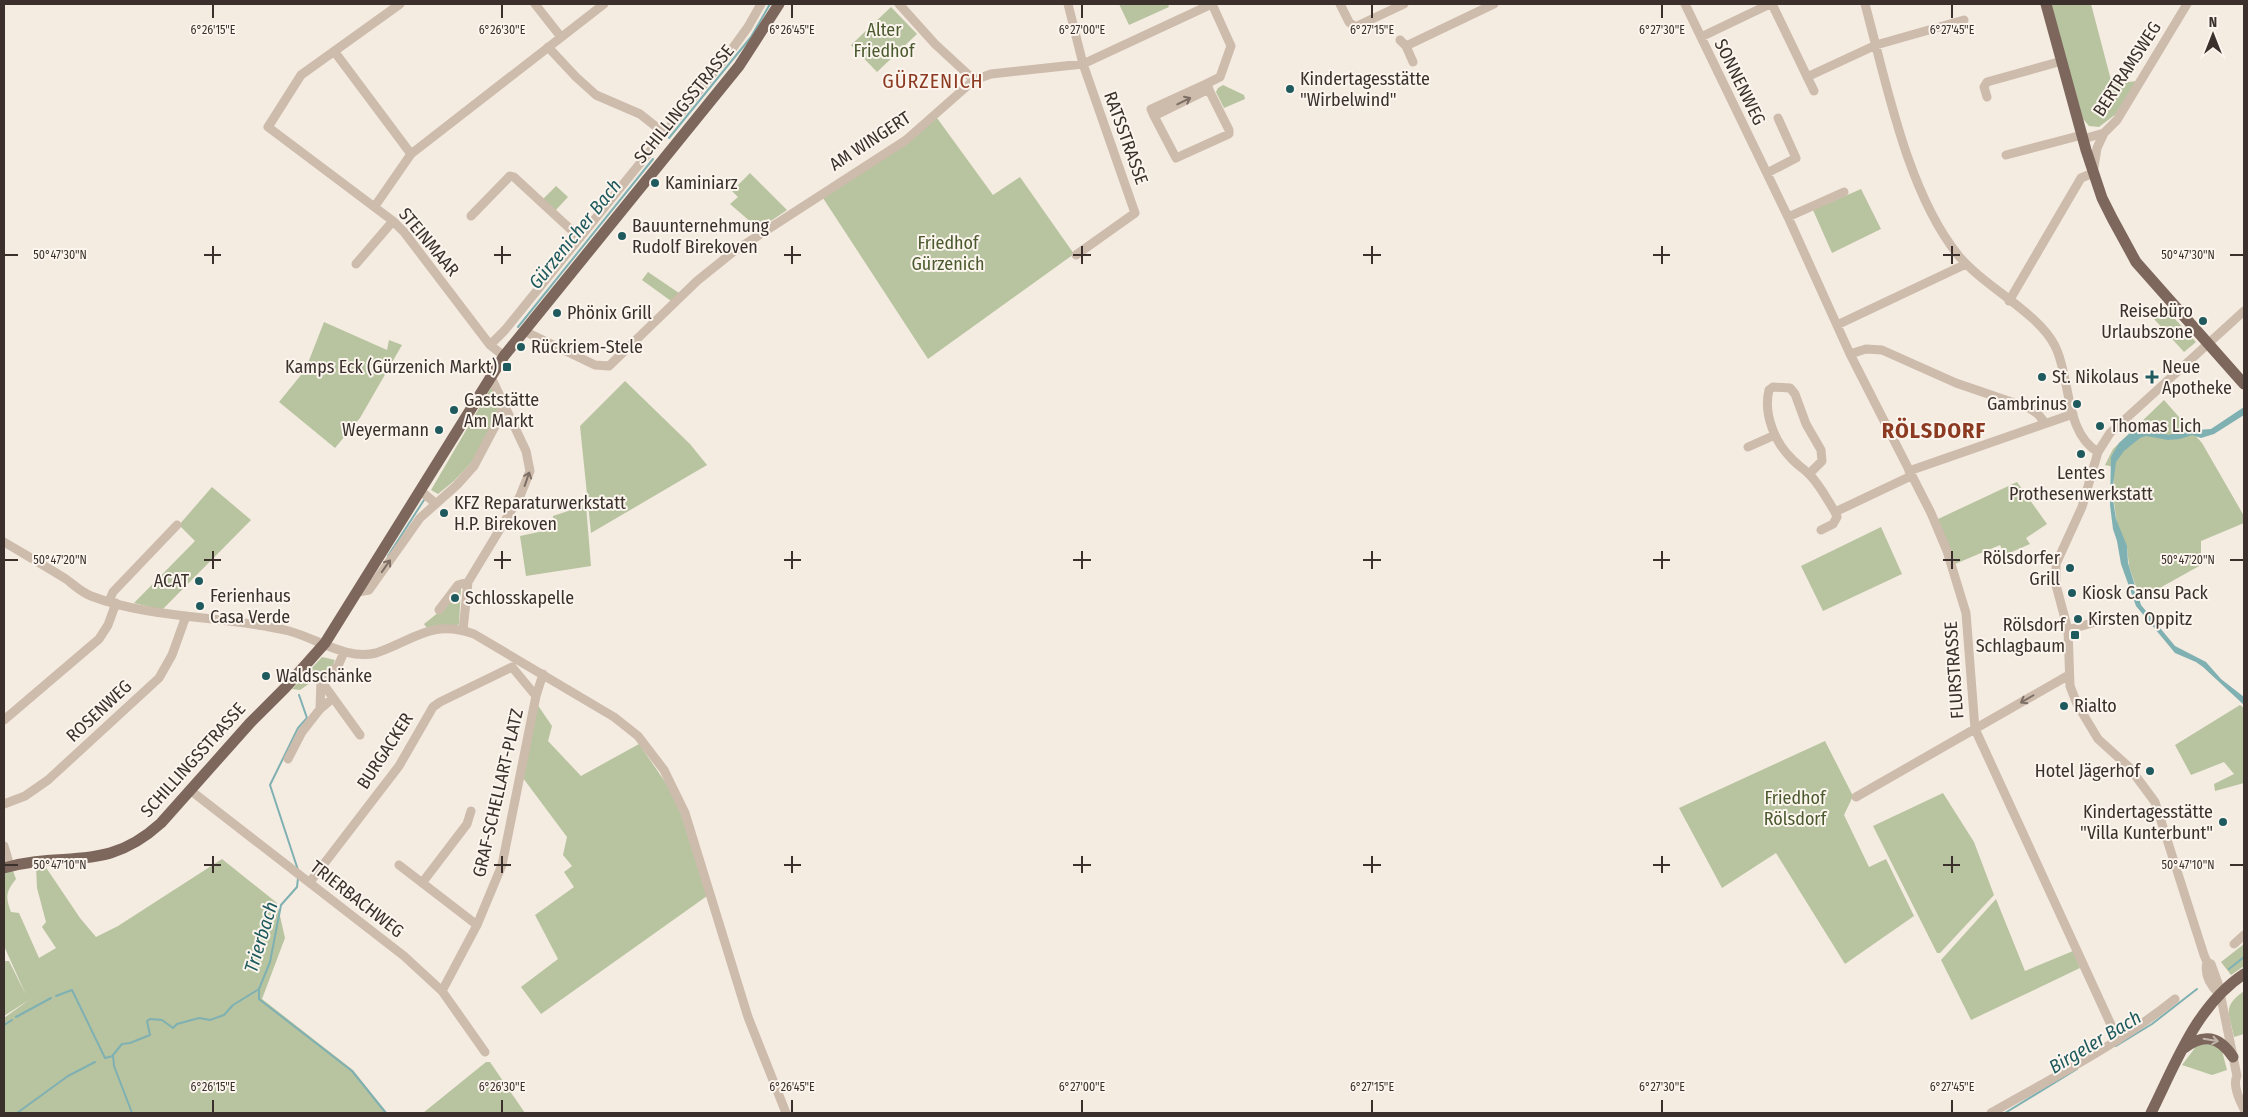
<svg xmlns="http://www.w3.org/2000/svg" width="2248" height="1117" viewBox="0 0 2248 1117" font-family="'Fira Sans Condensed',sans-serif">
<rect width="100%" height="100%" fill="#f4ebe1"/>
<path fill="#b8c4a0" d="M1119 4H1168L1169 7 1129 25Z
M2054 4H2091L2112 84 2137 81 2116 114 2099 127 2089 126 2083 119 2051 5Z
M891 7 917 34 877 72 851 45Z
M1223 85 1244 95 1245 99 1224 108 1216 92 1218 88Z
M937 118 993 195 1020 177 1074 254 928 359 821 195Z
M750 173 787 210 759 229 730 204 738 197 732 191Z
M556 186 568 197 555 211 543 199Z
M1861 189 1881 229 1832 253 1813 210Z
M648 272 679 293 671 301 642 280Z
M2166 309 2196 342 2184 352 2154 319Z
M324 322 387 350 389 340 402 345 360 418 335 448 279 402 301 375 308 363Z
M625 381 690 444 707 465 591 533 580 426Z
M492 386 500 404 497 416 471 463 454 481 438 494 431 490Z
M2164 400 2202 443 2244 516V523L2201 541V565L2140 599 2129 566 2127 547 2117 525 2113 494 2114 467 2105 465 2113 449Z
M2017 482 2047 524 2026 538 2030 544 2005 555 2000 545 1955 564 1938 519Z
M212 487 251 520 162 610 134 603 195 541 179 525Z
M586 505 591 566 526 576 520 536 553 529V516Z
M1881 527 1902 574 1823 611 1801 566Z
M461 588 459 624 457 626 426 627 424 624 439 612Z
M322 657 335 660 332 668 300 690 292 689Z
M537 704 552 726 548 741 581 776 639 744 668 786 681 814 707 896 541 1014 521 987 558 959 535 915 574 887 564 872 572 866 563 855 567 837 523 778Z
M2240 705 2244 708V783L2215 791 2214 784 2234 774 2224 762 2191 775 2175 745Z
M1825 741 1853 796 1844 815 1869 867 1886 859 1914 916 1845 964 1776 853 1722 888 1679 808Z
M1943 793 1974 842 1994 895 1940 953H1937L1873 826Z
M222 859 277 903 285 938 262 999 353 1070 387 1113H4V1018L29 1000 4 1016V961H9L26 995 4 946V874L13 871 16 879C6 892 5 896 11 912L19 913 39 958 56 948 42 927 46 922 37 888 36 867 45 866 80 918 96 937 118 926Z
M1996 899 2025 971 2073 951 2080 968 1971 1020 1941 960Z
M2244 944V966L2231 975 2221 962Z
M2244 991V1034L2234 1037C2229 1012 2222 1007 2244 991Z
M2213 1043 2222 1051 2227 1070 2212 1075 2182 1065 2198 1044Z
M486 1062H490L525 1113H423Z"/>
<path fill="#7fb0b2" d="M2244 407V415L2214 434 2201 438 2192 435 2180 439 2168 440 2146 436 2140 438 2124 451 2116 462 2112 493 2116 519 2127 546 2128 563 2141 605 2175 646 2206 662 2221 679 2244 697V705L2203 667 2196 662 2175 653 2136 606 2121 564 2117 541 2113 529 2110 505 2111 457 2119 443 2129 434 2143 429 2169 435 2189 429 2197 430 2211 429Z"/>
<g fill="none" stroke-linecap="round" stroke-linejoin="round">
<path stroke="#7fb0b2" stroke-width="2" d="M669 138 751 37 770 4
M518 327 653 159
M388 556 424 500
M298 870 270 785 298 728 307 718 299 695
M2229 969 2244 957
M259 989V999L352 1071 386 1113
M56 996 72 990 105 1058 113 1056
M16 1017 51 998
M4 1025 12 1020
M2116 1046 2152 1024 2197 989
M17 1113 68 1076 95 1062
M132 1113 114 1066 113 1055 122 1044 130 1043 150 1035 147 1021 150 1019 162 1020 173 1028 177 1024 199 1018 210 1020 224 1015 233 1005 259 989 270 962 281 905 297 887 298 878
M2005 1113 2077 1069"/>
<path stroke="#cdbbac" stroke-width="9" d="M400 4 301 75 268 127 393 221 404 232 490 345 504 356
M535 4 561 37
M899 4 935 44 974 80
M1068 4 1083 64 1135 213 1076 255
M1340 4 1349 22 1355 27 1404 4
M1685 4 1788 217 1850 354 1931 513 1947 551 1966 613 1975 729 2118 1040
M1772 4 1814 91
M1865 4C1886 81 1907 192 1958 255 1983 286 2039 313 2055 346 2071 377 2064 432 2098 452
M1701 37 1770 4
M1400 40 1406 46 1413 62
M1406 46 1494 4
M548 47 576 77 596 95 640 114 664 133
M334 51 411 154
M1807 77 1876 45 1964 20
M1206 84 1151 109 1154 116 1209 89
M1987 97 1984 87 1987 82 2062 61
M1154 116 1176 158 1229 134V130L1206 84 1220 77 1231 46 1212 4
M2083 139 2104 133 2117 120 2187 4
M2006 155 2082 135
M1767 173 1796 158 1778 118
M375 206 411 154 604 4
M471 216 510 176 514 177 580 238
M1788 217 1844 192
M356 264 393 221
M2009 301 2081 178 2093 173 2097 148 2104 133
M2244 311 2110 433 2098 452 2082 507 2056 564V585L2068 630 2070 686 2077 704 2098 739 2129 767 2155 802 2204 955 2207 962 2211 964 2218 983 2237 1076C2232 1085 2240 1101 2244 1109
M1837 325 1966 264
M524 331 595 365 609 366 697 281 733 252 906 140 974 80 991 74 1083 64 1212 4
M490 345 505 330 727 56 748 27 761 4
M1850 354 1866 349 1882 350 1956 383 2029 408 2038 414 2045 423
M1748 447 1775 435
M1909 471 2073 414
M1809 474 1822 461 1821 450 1806 424 1795 394 1790 388 1773 387 1769 390C1763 414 1775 442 1791 458 1796 464 1803 468 1809 474 1820 485 1827 499 1835 512L1837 517 1833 524 1821 530
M421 491 435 503
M1835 512 1911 476
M4 542C24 554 45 566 66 579 74 585 81 592 91 596 154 620 224 615 289 631 318 639 346 660 376 653 415 640 430 619 474 634L614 717 638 736 664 770 685 813 748 1017 786 1113
M358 592 369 590 420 518 457 485 474 466 500 417 504 401
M109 601 113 592 177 525
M439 610 458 585 468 582
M463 630 468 582 520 496 530 471 526 451 491 377
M2068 630 2109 618
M344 652 338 666 321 681 360 735
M321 681 320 709 333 698
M4 720 99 639 108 625 116 603
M288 759 302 732 320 709
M190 790 404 956 442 991 485 1052
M1856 797 2069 675
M4 804 25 796 48 780 159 678 172 655 186 616
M4 846 10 866
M399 865 477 925
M310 882 399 766 433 707 440 702 512 667 536 696 543 674
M422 883 467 824 471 811
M2234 944 2244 935
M2207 962C2204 974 2210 985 2219 994
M442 991 477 925 502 865 536 696
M1991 1113C2054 1077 2119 1044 2175 999"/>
<path stroke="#7d675c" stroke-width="11" d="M2046 4 2086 150 2102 198 2112 218 2136 262 2244 384
M4 868C66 850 105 874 161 823L250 723 285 688 325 643 504 356 739 66 779 4
M2184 1048C2204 1033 2219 1036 2233 1057
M2151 1113C2176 1063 2196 1006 2244 974"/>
</g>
<defs><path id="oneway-shaft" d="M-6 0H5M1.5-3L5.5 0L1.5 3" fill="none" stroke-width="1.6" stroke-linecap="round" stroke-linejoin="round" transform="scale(1.25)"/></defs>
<g stroke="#7d6f65">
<use href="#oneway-shaft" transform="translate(1184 101) rotate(-26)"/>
<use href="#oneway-shaft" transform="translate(527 479) rotate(-71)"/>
<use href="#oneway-shaft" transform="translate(386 566) rotate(-55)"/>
<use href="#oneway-shaft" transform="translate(2027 699) rotate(150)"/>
</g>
<use stroke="#c2b5ac" href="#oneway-shaft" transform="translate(2211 1040) rotate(10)"/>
<path fill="none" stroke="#3b302b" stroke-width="2" d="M213 5V18M502 5V18M792 5V18M1082 5V18M1372 5V18M1662 5V18M1952 5V18M213 246V264M502 246V264M792 246V264M1082 246V264M1372 246V264M1662 246V264M1952 246V264M5 255H18M204 255H221M494 255H511M784 255H801M1073 255H1091M1363 255H1381M1653 255H1670M1943 255H1960M2230 255H2243M213 551V569M502 551V569M792 551V569M1082 551V569M1372 551V569M1662 551V569M1952 551V569M5 560H18M204 560H221M494 560H511M784 560H801M1073 560H1091M1363 560H1381M1653 560H1670M1943 560H1960M2230 560H2243M213 856V873M502 856V873M792 856V873M1082 856V873M1372 856V873M1662 856V873M1952 856V873M5 865H18M204 865H221M494 865H511M784 865H801M1073 865H1091M1363 865H1381M1653 865H1670M1943 865H1960M2230 865H2243M213 1100V1112M502 1100V1112M792 1100V1112M1082 1100V1112M1372 1100V1112M1662 1100V1112M1952 1100V1112"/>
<g fill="#1f5a5e" stroke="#fbf5ee" stroke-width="2">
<circle cx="1290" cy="89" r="5"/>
<circle cx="655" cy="183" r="5"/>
<circle cx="622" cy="236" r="5"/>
<circle cx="557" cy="313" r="5"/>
<circle cx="2203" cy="321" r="5"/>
<circle cx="521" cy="347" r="5"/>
<rect x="502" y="362" width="10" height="10" rx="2.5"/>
<circle cx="2042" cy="377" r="5"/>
<path d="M2149.5 369.5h5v5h5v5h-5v5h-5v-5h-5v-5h5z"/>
<circle cx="2077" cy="404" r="5"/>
<circle cx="454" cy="410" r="5"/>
<circle cx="2100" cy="426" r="5"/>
<circle cx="439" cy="430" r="5"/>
<circle cx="2081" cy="454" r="5"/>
<circle cx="444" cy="513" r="5"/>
<circle cx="2070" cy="568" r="5"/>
<circle cx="199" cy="581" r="5"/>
<circle cx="2072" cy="593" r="5"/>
<circle cx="455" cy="598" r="5"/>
<circle cx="200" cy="606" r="5"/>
<circle cx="2078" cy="619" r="5"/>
<rect x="2070" y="630" width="10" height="10" rx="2.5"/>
<circle cx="266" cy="676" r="5"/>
<circle cx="2064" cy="706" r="5"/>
<circle cx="2150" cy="771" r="5"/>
<circle cx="2223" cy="822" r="5"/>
</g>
<g text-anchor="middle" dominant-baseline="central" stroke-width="4" stroke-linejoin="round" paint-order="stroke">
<g font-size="18" fill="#4a5a2e" stroke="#fbf5ee">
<text x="884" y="30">Alter<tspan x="884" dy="21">Friedhof</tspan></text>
<text x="948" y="243">Friedhof<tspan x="948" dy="21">Gürzenich</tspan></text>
<text x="1795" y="798">Friedhof<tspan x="1795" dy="21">Rölsdorf</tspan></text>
</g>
<g font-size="18" fill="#3b302b" stroke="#fbf5ee">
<text transform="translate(2127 69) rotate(-57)">BERTRAMSWEG</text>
<text transform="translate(1740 82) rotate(64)">SONNENWEG</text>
<text transform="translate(684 104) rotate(-51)">SCHILLINGSSTRASSE</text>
<text transform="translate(1126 138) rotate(70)">RATSSTRASSE</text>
<text transform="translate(870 141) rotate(-33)">AM WINGERT</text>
<text transform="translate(429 242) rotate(50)">STEINMAAR</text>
<text transform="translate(1954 670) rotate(-94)">FLURSTRASSE</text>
<text transform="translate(99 711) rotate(-43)">ROSENWEG</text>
<text transform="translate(385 751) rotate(-57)">BURGACKER</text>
<text transform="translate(193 760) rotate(-48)">SCHILLINGSSTRASSE</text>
<text transform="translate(498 793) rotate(-77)">GRAF-SCHELLART-PLATZ</text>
<text transform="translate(357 899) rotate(38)">TRIERBACHWEG</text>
</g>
<g font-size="18" fill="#3b302b" stroke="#fbf5ee" text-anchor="start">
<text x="1300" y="79">Kindertagesstätte<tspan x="1300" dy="21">"Wirbelwind"</tspan></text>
<text x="665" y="183">Kaminiarz</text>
<text x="632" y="226">Bauunternehmung<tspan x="632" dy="21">Rudolf Birekoven</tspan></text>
<text x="2193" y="311" text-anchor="end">Reisebüro<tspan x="2193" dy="21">Urlaubszone</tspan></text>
<text x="567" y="313">Phönix Grill</text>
<text x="531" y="347">Rückriem-Stele</text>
<text x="497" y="367" text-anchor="end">Kamps Eck (Gürzenich Markt)</text>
<text x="2162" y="367">Neue<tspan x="2162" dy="21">Apotheke</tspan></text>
<text x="2052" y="377">St. Nikolaus</text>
<text x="464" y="400">Gaststätte<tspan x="464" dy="21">Am Markt</tspan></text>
<text x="2067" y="404" text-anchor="end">Gambrinus</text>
<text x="2110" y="426">Thomas Lich</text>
<text x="429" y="430" text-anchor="end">Weyermann</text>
<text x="2081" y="473" text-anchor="middle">Lentes<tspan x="2081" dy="21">Prothesenwerkstatt</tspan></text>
<text x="454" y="503">KFZ Reparaturwerkstatt<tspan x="454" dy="21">H.P. Birekoven</tspan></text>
<text x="2060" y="558" text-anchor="end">Rölsdorfer<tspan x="2060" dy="21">Grill</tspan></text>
<text x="189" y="581" text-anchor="end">ACAT</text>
<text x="2082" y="593">Kiosk Cansu Pack</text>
<text x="210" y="596">Ferienhaus<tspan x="210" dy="21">Casa Verde</tspan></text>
<text x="465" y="598">Schlosskapelle</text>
<text x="2088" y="619">Kirsten Oppitz</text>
<text x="2065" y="625" text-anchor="end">Rölsdorf<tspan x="2065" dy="21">Schlagbaum</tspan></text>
<text x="276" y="676">Waldschänke</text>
<text x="2074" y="706">Rialto</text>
<text x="2140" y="771" text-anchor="end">Hotel Jägerhof</text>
<text x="2213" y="812" text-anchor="end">Kindertagesstätte<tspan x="2213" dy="21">"Villa Kunterbunt"</tspan></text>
</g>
<g font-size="19" font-style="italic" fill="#1f5a5e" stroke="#fbf5ee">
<text transform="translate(575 234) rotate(-51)">Gürzenicher Bach</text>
<text transform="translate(261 937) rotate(-73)">Trierbach</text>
<text transform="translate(2095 1042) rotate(-31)">Birgeler Bach</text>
</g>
<g font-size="20" letter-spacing="1" fill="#8c3b22" stroke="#fbf5ee">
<text x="933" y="81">GÜRZENICH</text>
</g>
<g font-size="22" font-weight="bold" letter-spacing="1" fill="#8c3b22" stroke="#fbf5ee">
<text x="1934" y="430">RÖLSDORF</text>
</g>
</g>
<g font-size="12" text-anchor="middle" fill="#3b302b" stroke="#fbf5ee" stroke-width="4" stroke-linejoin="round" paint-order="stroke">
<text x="213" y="34">6°26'15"E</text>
<text x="502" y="34">6°26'30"E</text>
<text x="792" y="34">6°26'45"E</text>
<text x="1082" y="34">6°27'00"E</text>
<text x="1372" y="34">6°27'15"E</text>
<text x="1662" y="34">6°27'30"E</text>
<text x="1952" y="34">6°27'45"E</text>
<text x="60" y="259">50°47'30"N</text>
<text x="2188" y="259">50°47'30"N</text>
<text x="60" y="564">50°47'20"N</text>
<text x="2188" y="564">50°47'20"N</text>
<text x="60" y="869">50°47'10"N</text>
<text x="2188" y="869">50°47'10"N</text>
<text x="213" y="1091">6°26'15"E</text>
<text x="502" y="1091">6°26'30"E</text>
<text x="792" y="1091">6°26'45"E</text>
<text x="1082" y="1091">6°27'00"E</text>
<text x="1372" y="1091">6°27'15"E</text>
<text x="1662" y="1091">6°27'30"E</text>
<text x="1952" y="1091">6°27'45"E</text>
</g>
<rect width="2248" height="1117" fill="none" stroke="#3b302b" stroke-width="10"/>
<g transform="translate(2213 35)" stroke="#fbf5ee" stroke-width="4" paint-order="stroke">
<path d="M0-4L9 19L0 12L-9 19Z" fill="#3b302b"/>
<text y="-8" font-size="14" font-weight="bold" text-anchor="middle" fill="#3b302b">N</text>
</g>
</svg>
